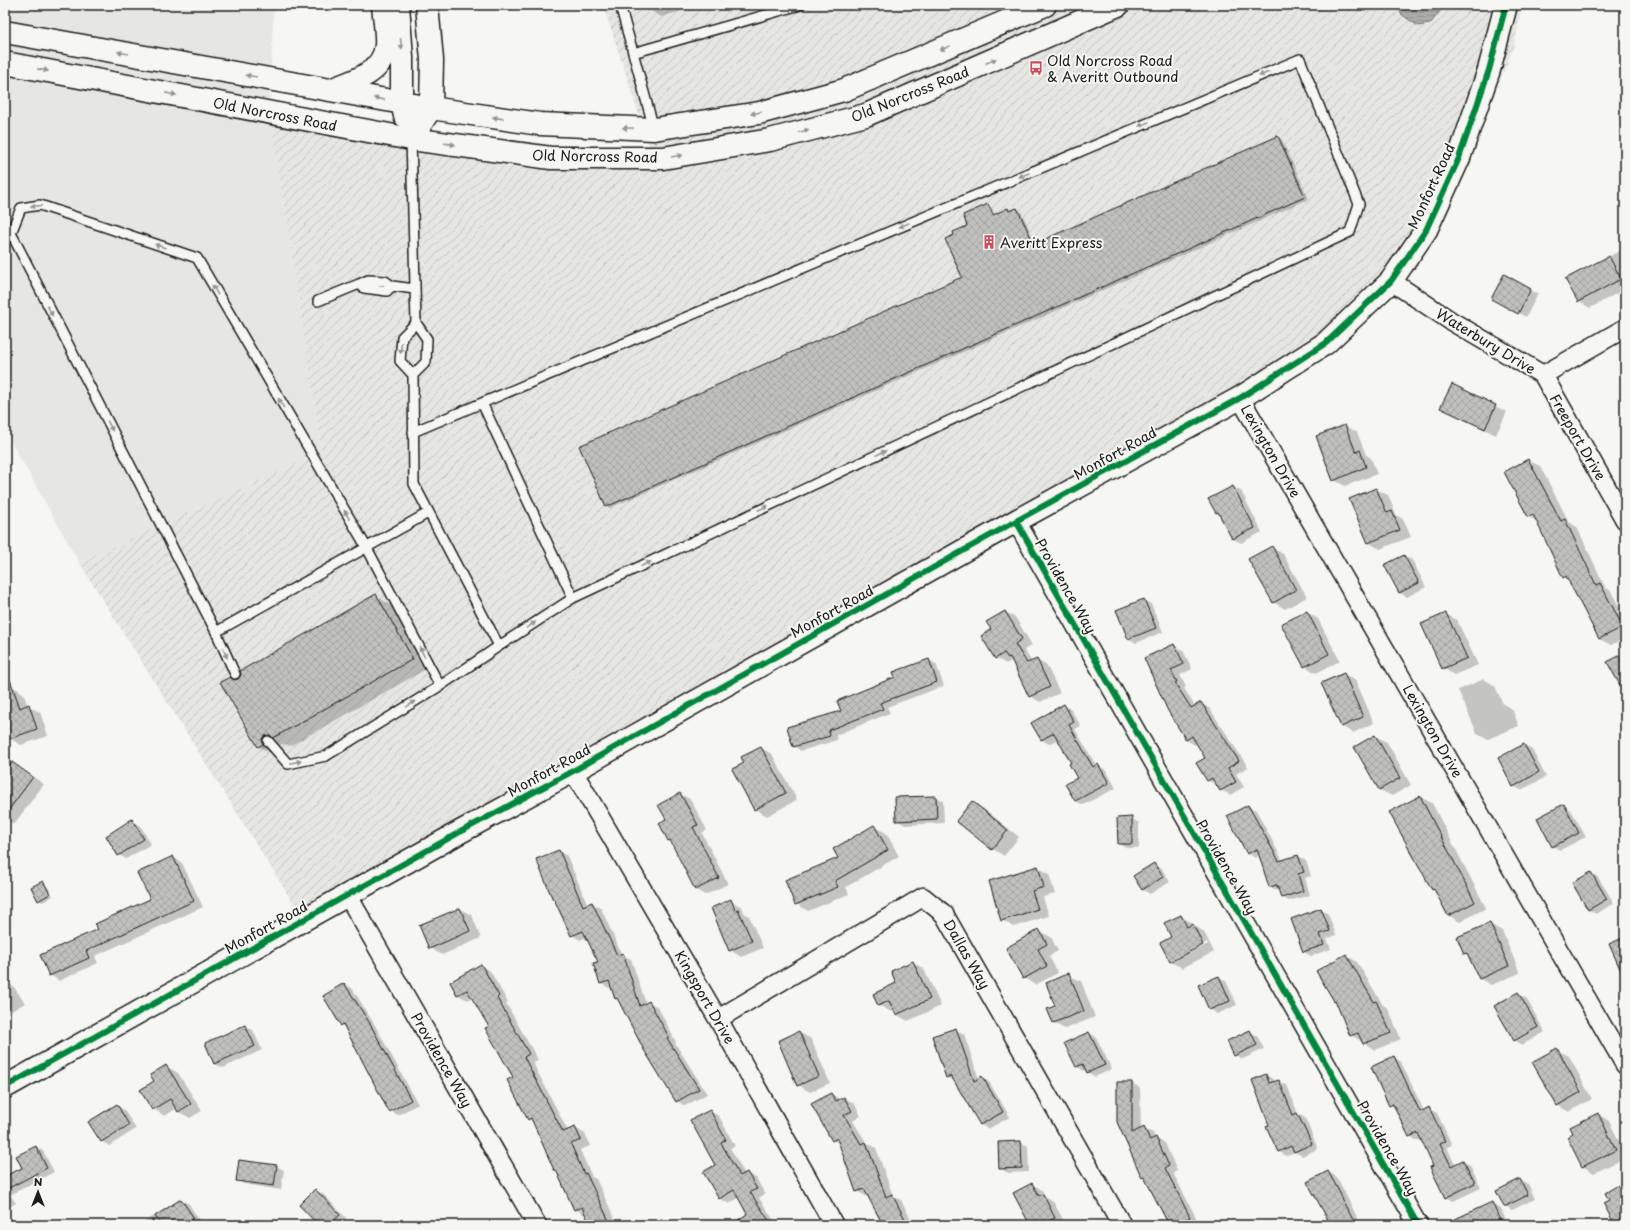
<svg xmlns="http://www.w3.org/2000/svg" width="1630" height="1230" viewBox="0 0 1630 1230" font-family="'Playpen Sans',sans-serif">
<defs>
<pattern id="industrial-furrows" width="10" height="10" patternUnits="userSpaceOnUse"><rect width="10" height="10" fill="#e6e6e2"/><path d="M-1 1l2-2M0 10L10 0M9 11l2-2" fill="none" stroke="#c5c5c1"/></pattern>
<pattern id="water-rules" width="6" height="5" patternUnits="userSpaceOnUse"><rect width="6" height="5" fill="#acaca9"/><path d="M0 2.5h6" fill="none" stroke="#939391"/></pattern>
<pattern id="building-cross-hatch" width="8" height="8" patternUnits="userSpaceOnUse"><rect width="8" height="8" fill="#c0c0bd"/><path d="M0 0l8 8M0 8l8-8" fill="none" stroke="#a4a4a2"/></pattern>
</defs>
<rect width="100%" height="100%" fill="#f6f6f2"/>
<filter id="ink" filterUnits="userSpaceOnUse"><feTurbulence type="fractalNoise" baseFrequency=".025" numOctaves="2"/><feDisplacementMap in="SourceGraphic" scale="8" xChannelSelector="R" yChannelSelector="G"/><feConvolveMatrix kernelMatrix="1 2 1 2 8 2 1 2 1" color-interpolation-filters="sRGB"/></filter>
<g filter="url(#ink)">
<path fill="#e6e6e2" d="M5 5H274L269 110 322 452 79 562 5 431Z"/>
<path fill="url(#industrial-furrows)" d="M603 5H1522L1514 47 1440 224 1316 348 309 928 79 562 322 452 269 110 531 145 652 154Z"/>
<path fill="url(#water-rules)" stroke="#727271" d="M1399 5H1442L1441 10 1430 24 1418 26 1401 14Z"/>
<path fill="#0003" fill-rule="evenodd" d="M648 5H703L661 17 650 10Z
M1278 137 1282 140 1309 199 610 508 606 506 964 277 955 235 969 226 988 205 992 208 995 215 1008 209 1012 211 1017 209 1021 211 1036 244Z
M1625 248V289L1590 308 1578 301 1567 279Z
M1531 290 1538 294 1526 317 1499 303Z
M1452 385 1507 412 1496 435 1453 414Z
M1345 426 1357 432 1366 455 1371 458 1377 474 1345 486 1334 480Z
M1528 460 1540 466 1569 522 1577 527 1605 587 1611 591 1625 618V638L1611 645 1599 639 1569 580 1564 577 1538 522 1528 516Z
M1233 487 1241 491 1262 532 1241 543 1233 539 1221 515 1217 513 1210 499Z
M1376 489 1388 495 1396 515 1403 519 1411 537 1380 549 1369 543 1350 500Z
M1272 547 1283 554 1307 597 1285 609 1273 602Z
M1404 556 1412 560 1426 587 1407 597 1400 593Z
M376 596 391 605 428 668 290 746 285 744 280 745 277 749 278 753 274 755 258 746 235 681 238 680Z
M1143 600 1151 604 1163 632 1136 643 1129 639 1117 611Z
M1005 612 1015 617 1032 645 1024 650 1032 662 1037 660 1047 666 1060 693 1040 702 1030 696 1012 660 1006 664 996 658 992 630Z
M1307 612 1318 619 1340 661 1316 673 1305 666Z
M1446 614 1457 620 1478 665 1454 675 1443 668Z
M1174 645 1183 650 1192 669 1180 675 1186 687 1184 688 1195 707 1201 703 1210 709 1248 767 1236 774 1244 787 1230 795 1221 790 1218 785 1208 781 1207 759 1198 743 1195 745 1186 740 1145 659Z
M929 660 936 664 944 686 887 707 890 713 836 735 837 740 801 751 794 746 842 711 896 678Z
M1344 674 1356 681 1374 723 1353 733 1341 726Z
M1484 679 1495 686 1503 704 1512 709 1519 726 1488 739 1477 733 1458 690Z
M12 686 23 693 28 706 40 712 48 736 21 745 9 738 5 725V688Z
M1064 705 1071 710 1081 726 1075 729 1097 767 1098 766 1106 770 1116 788 1083 805 1076 801 1078 778 1072 763 1058 739 1049 744 1042 740 1032 723Z
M1375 736 1387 742 1411 785 1392 796 1380 790 1355 747Z
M1524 745 1532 750 1546 777 1521 790 1513 786Z
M761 748 772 754 797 800 767 816 755 809 745 764Z
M12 763 44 784 14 824 5 819V773Z
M680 794 690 799 707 830 702 833 728 884 705 895 696 890 672 841 669 840 667 820Z
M935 797 943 801 944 823 905 825 897 820Z
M1420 797 1432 803 1486 908 1460 922 1448 915 1436 891 1433 889Z
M972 802 984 809 1019 837 1004 856 993 849 957 820Z
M1248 806 1256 810 1283 861 1298 856 1306 861 1311 876 1305 878 1310 895 1289 901 1281 897 1279 890 1277 891 1270 887 1260 855 1255 858 1248 853Z
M1564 806 1571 810 1586 837 1560 850 1553 846Z
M1131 818 1139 823V848H1126L1119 844Z
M132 821 140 825 151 844 126 859 119 855Z
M874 826 886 833 899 856 846 887 849 894 808 911 796 904 839 859Z
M559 851 567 856 588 905 592 903 601 908 622 955 631 959 646 1004 649 1002 658 1007 676 1042 675 1043 707 1094 685 1106 677 1101 619 1000 616 998 612 987 609 988 600 983 599 962 587 937 580 940 572 935 556 901 554 899Z
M173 857 182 863 203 907 95 956 98 963 59 981 50 975 99 930 151 899Z
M1154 865 1162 869 1170 882 1150 894 1143 890 1135 877Z
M1038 867 1049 874 1055 894 1043 897 1049 916 1013 927 1002 920Z
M1591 873 1598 877 1614 903 1596 914 1589 910 1573 884Z
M43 882 46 884 53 896 43 902 39 900Z
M731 901 742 907 745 914 749 916 763 948 741 957 730 950Z
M460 909 472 915 481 938 442 955 430 948Z
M1321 909 1328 914 1336 935 1327 939 1331 949 1311 956 1304 952Z
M1181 916 1204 932 1214 952 1182 968 1171 962 1161 943 1172 938ZM1207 942 1208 944 1176 960V958Z
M1490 924 1502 931 1520 973 1491 985 1480 979 1470 956 1465 953Z
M1039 931 1051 937 1058 951 1049 956 1058 973 1035 985 1024 978Z
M1346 955 1357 962 1383 1005 1388 1008 1401 1039 1375 1050 1351 1035 1337 1001 1334 1000Z
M913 962 924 969 941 1006 908 1021 897 1015 894 1010 891 1012 879 1005 898 984Z
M481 966 490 971 508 1002 506 1003 538 1060 533 1063 568 1131 575 1128 585 1134 590 1146 580 1150 592 1177 596 1179 618 1225H594L586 1214 585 1215 575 1209 557 1171 555 1170 534 1122 529 1119 514 1078 490 1027 472 997 468 1000 458 995 451 983Z
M1069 975 1081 981 1095 1017 1065 1029 1053 1023 1056 1006Z
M1219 977 1226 981 1237 1005 1217 1014 1210 1009Z
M5 981 14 987 25 1003 5 1015Z
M344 984 352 988 376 1027 418 1104 398 1115 390 1111 346 1028 342 1025Z
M1518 994 1526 998 1545 1032 1522 1045 1515 1040Z
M245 1026 253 1030 262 1050 223 1068 215 1064 206 1044Z
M956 1030 964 1034 979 1079 982 1077 989 1082 1010 1117 988 1129 981 1125 955 1081 947 1077Z
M1250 1031 1257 1036 1264 1049 1243 1059 1235 1055Z
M799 1032 811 1039 830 1083 810 1092 798 1085Z
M1089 1033 1096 1037 1112 1069 1095 1077 1088 1072 1087 1070 1084 1071 1077 1067 1066 1044Z
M1557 1050 1569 1056 1592 1099 1569 1112 1557 1105Z
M1394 1057 1401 1062 1424 1111 1429 1109 1437 1113 1452 1145 1447 1147 1455 1165 1463 1161 1470 1165 1481 1188 1453 1201 1446 1197 1435 1166 1422 1139 1417 1141 1410 1136 1397 1109 1390 1105Z
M166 1066 178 1073 202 1111 190 1118 179 1112 177 1108 165 1116 153 1109 141 1090 155 1081Z
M1266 1075 1274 1080 1275 1083 1279 1081 1287 1085 1298 1114 1305 1118 1318 1149 1302 1156 1295 1152 1286 1156 1278 1151 1270 1126Z
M1132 1083 1140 1088 1141 1130 1144 1129 1153 1133 1155 1138 1165 1143 1177 1171 1173 1173 1200 1225H1170L1146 1180 1142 1177 1118 1121Z
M831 1094 841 1100 844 1098 854 1103 861 1116 853 1121 866 1142 876 1148 893 1196 901 1200 914 1225H884L869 1196 867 1197 857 1191 841 1145 833 1140Z
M117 1106 124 1110 136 1129 109 1146 101 1141Z
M710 1111 719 1116 735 1146 730 1148 745 1174 747 1173 756 1178 765 1194 759 1198 777 1225H741L749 1214 740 1197 729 1204 719 1198Z
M1598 1114 1609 1121 1625 1153V1158L1594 1173 1582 1166Z
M1020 1142 1028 1146 1029 1172 1008 1173 1000 1168Z
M36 1147 43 1151 54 1172 10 1195 16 1203 5 1210V1178L24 1168Z
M276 1166 284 1170 281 1190 244 1184 237 1180Z
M1328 1172 1337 1177 1361 1225H1327L1330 1222Z
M1520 1180 1528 1184 1535 1199 1512 1210 1505 1206Z
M1032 1184 1042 1190 1045 1196 1053 1201 1066 1225H1031Z
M315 1190 323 1194 347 1219 341 1225H319Z
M181 1200 189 1204 201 1223 197 1225H139Z
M1492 1204 1501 1209 1508 1225H1464Z"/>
<path fill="url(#building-cross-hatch)" stroke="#1c1c1c" d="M1278 136 1305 197 606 507 579 446 962 277 945 239 954 235 953 232 967 226 963 215 988 204 993 215 1008 208 1009 211 1017 208 1034 244Z
M1609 256 1621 279 1578 302 1565 279Z
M1504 274 1531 289 1518 314 1491 299Z
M1452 384 1496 405 1485 429 1440 408Z
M1345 425 1356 452 1360 450 1366 467 1333 481 1316 436Z
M1528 459 1561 521 1565 519 1596 585 1600 583 1623 627 1599 639 1566 576 1563 578 1533 514 1528 517 1504 472Z
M1233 486 1255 528 1232 539 1218 512 1216 513 1208 499Z
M1376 488 1387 513 1392 511 1400 530 1368 543 1349 499Z
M1272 546 1296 590 1273 603 1248 559Z
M1404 555 1419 583 1399 593 1384 565Z
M376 594 413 659 273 738 270 735 264 736 262 739 263 744 258 747 220 682 230 677 234 680 238 679 241 675 240 671Z
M1144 599 1156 628 1128 639 1116 610Z
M1005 611 1022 639 1015 644 1027 663 1037 659 1050 687 1029 697 1010 657 1008 658 1004 653 995 659 981 636 991 629 986 622Z
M1307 611 1329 654 1304 667 1281 624Z
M1446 613 1467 658 1442 669 1421 624Z
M1174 644 1184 664 1171 670 1177 682 1175 683 1191 708 1201 702 1239 761 1228 768 1236 782 1220 791 1212 778 1207 781 1196 763 1205 758 1192 736 1186 740 1168 711 1144 658Z
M1625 653V694L1607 662Z
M929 659 937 682 880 703 883 709 829 730 830 736 793 747 787 727 841 711 837 701 895 677 893 672Z
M7 671 20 708 29 704 37 729 9 739 5 728V672Z
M1344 673 1363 717 1341 727 1321 683Z
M1064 704 1074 722 1069 725 1093 767 1098 764 1109 783 1075 801 1065 784 1077 778 1069 764 1071 763 1054 733 1041 740 1031 723Z
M1375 735 1400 778 1379 790 1354 747Z
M1524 744 1539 772 1513 787 1498 758Z
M761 747 786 793 754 810 732 769 744 763 741 757Z
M12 762 33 777 5 815V772Z
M680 793 698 825 693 827 719 878 695 890 670 840 668 841 659 823 666 819 658 805Z
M936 796 937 819 896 821 895 797Z
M1420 796 1475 902 1448 916 1434 889 1432 890 1389 812Z
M972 801 1008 830 992 850 956 821Z
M1564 804 1579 833 1552 847 1537 818Z
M1248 805 1279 861 1298 855 1304 872 1298 874 1303 891 1281 898 1277 885 1269 887 1257 849 1247 854 1227 816Z
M1132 817V844H1118L1117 818Z
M132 819 144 839 118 856 106 836Z
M874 825 888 850 835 881 838 887 795 905 785 880 838 858 833 849Z
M559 850 583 906 592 902 617 955 623 953 640 1006 649 1001 669 1037 667 1038 699 1089 676 1102 644 1050 617 998 615 999 609 981 600 984 593 963 598 962 583 931 571 936 554 899 553 900 536 859Z
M173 856 194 901 86 951 89 958 49 976 40 955 98 929 95 924 150 899 137 873Z
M1154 863 1163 877 1142 890 1133 876Z
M1038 866 1044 887 1032 891 1038 909 1001 921 989 881Z
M1591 872 1607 899 1588 910 1572 883Z
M43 881 50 894 38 901 31 887Z
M731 899 735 910 738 909 752 941 729 951 711 908Z
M460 908 470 931 429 949 419 925Z
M1321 908 1330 931 1320 934 1324 945 1303 952 1291 919Z
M1181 915 1187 927 1193 924 1203 945 1170 962 1160 943 1171 937 1164 923Z
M1490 923 1509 966 1479 979 1467 953 1464 954 1457 937Z
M1039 929 1047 944 1038 949 1047 966 1023 979 1006 948Z
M1625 937V980L1609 944Z
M1346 954 1374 1002 1376 1001 1391 1033 1363 1044 1358 1033 1350 1036 1335 1000 1334 1001 1316 971Z
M913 961 930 999 896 1015 889 1001 878 1006 873 994 896 983 891 971Z
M481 964 499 996 497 998 529 1054 524 1057 563 1132 575 1127 581 1140 571 1144 584 1174 586 1173 611 1225H590L582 1207 574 1210 556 1170H554L531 1118 528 1120 507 1080 513 1077 485 1028 489 1027 467 990 457 995 450 982Z
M1069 973 1084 1011 1053 1023 1047 1009 1055 1006 1046 983Z
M1219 976 1230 1001 1209 1010 1198 985Z
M344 983 369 1022 411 1100 389 1112 343 1024 341 1026 323 996Z
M1518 992 1538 1027 1514 1041 1494 1006Z
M245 1025 255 1046 214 1064 205 1043Z
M956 1028 974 1081 982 1076 1003 1112 980 1125 951 1076 946 1078 932 1036Z
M1250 1030 1257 1045 1234 1056 1227 1041Z
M799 1031 819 1076 797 1086 778 1041Z
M1089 1032 1105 1065 1087 1073 1083 1064 1076 1067 1064 1043Z
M1557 1048 1581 1092 1557 1106 1532 1062Z
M1394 1056 1420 1112 1429 1107 1445 1141 1440 1143 1451 1166 1463 1160 1475 1183 1445 1198 1430 1167 1433 1166 1418 1133 1409 1137 1393 1104 1389 1106 1371 1067Z
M166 1065 191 1104 178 1112 170 1099 152 1110 140 1090 154 1081 150 1075Z
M1266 1074 1269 1083 1279 1080 1293 1115 1297 1113 1312 1144 1294 1152 1291 1146 1278 1152 1266 1126 1269 1125 1252 1080Z
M1117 1082H1132V1133L1144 1127 1150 1140 1156 1137 1169 1166 1165 1168 1190 1217 1175 1225H1169L1144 1177 1142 1178 1117 1122Z
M831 1093 836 1101 844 1097 852 1111 844 1115 861 1144 866 1142 886 1197 892 1194 908 1225H883L864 1189 856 1192 837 1138 832 1141 811 1104Z
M117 1104 129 1125 101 1142 88 1122Z
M710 1110 726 1140 721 1143 740 1176 747 1172 757 1189 750 1192 772 1225H731L747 1214 734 1190 719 1199 703 1172 715 1165 690 1120Z
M1598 1113 1616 1150 1582 1167 1567 1137 1573 1133 1570 1127Z
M1021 1141 1022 1168 999 1169 998 1142Z
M36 1146 47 1168 5 1190V1176L22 1168 16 1156Z
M239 1160 277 1165 274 1186 236 1181Z
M1328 1171 1342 1197 1341 1198 1356 1225H1331L1307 1182Z
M1520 1179 1528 1195 1504 1207 1496 1191Z
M1625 1181V1225H1615L1603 1203 1609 1200 1605 1193Z
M1032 1183 1039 1196 1043 1194 1055 1218 1042 1225H1030L1013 1193Z
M315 1189 340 1215 329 1225H318L299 1205Z
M181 1199 194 1218 183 1225H161L155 1216Z
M1492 1202 1502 1225H1442Z"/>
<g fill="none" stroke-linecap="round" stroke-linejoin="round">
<defs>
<path id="lane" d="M620 5 654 129
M633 53 800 5
M411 139 416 323 427 339 426 362 413 375
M392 286 387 291 364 288 359 284 368 280 385 281 392 286 415 289
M318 301 359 284
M416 323 402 337 400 361 413 375 414 484 499 646
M482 403 573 598
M216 632 428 513
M235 674 216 632 11 233 21 208 40 205 197 258 367 548 440 686
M268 741 288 764 326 756 440 686 499 646 573 598 1350 232 1359 204 1300 59 413 432"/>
<path id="street" d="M1391 281 1451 321 1543 375 1625 328
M1543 375 1625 520
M1240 398 1625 1065
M1016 521 1418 1225
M573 771 718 1019 834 1225
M348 896 537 1225
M718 1019 923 897 944 914 1122 1225"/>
<path id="secondary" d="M398 5 402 57V103L405 116
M5 32 431 108 540 124 654 129 759 113 844 90 1045 5
M5 63 411 139 551 158H663L770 140 866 115 1118 5
M330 90C351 82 383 74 386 46 387 33 384 18 383 5
M411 139 431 108 432 60 427 5
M5 1087 460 832 573 771 1016 521 1240 398 1326 343 1391 281 1426 230 1459 158 1489 70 1506 5"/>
</defs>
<use href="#lane" stroke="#1c1c1c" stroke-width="12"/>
<use href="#street" stroke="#1c1c1c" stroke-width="21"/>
<use href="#secondary" stroke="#1c1c1c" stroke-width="25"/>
<use href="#lane" stroke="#f6f6f2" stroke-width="9"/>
<use href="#street" stroke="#f6f6f2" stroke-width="18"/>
<use href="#secondary" stroke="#f6f6f2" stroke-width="22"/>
<defs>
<path id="cycleway" d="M1016 521 1418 1225
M5 1087 460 832 573 771 1016 521 1240 398 1326 343 1391 281 1426 230 1459 158 1489 70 1506 5"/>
</defs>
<use href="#cycleway" stroke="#f6f6f2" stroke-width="8"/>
<use href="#cycleway" stroke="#00873e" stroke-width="6"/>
</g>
<defs><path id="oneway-solid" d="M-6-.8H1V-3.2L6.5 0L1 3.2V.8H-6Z"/></defs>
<g fill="#949492">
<use href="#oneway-solid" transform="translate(401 44) rotate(85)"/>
<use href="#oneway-solid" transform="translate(945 48) rotate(157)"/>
<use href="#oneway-solid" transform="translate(123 53) rotate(-170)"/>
<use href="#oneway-solid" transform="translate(991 61) rotate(-24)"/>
<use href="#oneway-solid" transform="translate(43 70) rotate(11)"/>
<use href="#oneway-solid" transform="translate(1264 74) rotate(157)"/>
<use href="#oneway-solid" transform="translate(251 76) rotate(-170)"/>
<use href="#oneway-solid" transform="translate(171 94) rotate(11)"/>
<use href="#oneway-solid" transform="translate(379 99) rotate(-170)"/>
<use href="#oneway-solid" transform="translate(756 113) rotate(169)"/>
<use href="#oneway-solid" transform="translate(498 118) rotate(-172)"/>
<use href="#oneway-solid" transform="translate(1144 124) rotate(157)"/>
<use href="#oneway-solid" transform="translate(628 128) rotate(-177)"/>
<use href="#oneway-solid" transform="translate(804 131) rotate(-15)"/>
<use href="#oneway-solid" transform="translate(450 144) rotate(8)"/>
<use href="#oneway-solid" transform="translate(677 156) rotate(-10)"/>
<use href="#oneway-solid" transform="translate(1024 175) rotate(157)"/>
<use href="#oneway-solid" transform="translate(36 206) rotate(178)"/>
<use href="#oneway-solid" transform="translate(904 225) rotate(157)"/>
<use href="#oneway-solid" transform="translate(160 246) rotate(-161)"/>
<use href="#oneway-solid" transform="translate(215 290) rotate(-120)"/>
<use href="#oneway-solid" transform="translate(50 311) rotate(63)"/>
<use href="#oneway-solid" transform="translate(401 348) rotate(95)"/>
<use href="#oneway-solid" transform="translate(281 403) rotate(-120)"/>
<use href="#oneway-solid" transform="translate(110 426) rotate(63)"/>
<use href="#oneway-solid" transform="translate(881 453) rotate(-25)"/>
<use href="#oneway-solid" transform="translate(763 508) rotate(-25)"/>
<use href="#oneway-solid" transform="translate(347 515) rotate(-120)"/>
<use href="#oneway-solid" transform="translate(646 564) rotate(-25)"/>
<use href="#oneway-solid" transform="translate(531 625) rotate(-33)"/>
<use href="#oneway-solid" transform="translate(422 652) rotate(-118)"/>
<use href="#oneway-solid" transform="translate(225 653) rotate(66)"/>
<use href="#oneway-solid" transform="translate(411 704) rotate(-32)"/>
<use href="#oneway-solid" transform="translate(296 762) rotate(-11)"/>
</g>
</g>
<defs>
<symbol id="bus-bare" viewBox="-9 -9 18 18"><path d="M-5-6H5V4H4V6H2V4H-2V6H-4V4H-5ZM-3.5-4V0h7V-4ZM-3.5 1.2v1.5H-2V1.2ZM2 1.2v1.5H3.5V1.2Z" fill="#d1495b" stroke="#f6f6f2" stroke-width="2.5" paint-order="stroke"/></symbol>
<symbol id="building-bare" viewBox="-9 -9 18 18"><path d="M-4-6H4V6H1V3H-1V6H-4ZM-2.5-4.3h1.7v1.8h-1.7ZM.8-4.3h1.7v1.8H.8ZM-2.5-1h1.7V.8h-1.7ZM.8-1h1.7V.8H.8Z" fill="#d1495b" stroke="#f6f6f2" stroke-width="2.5" paint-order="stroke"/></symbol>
</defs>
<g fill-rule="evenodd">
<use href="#bus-bare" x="1026" y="58" width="20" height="20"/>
<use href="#building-bare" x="979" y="232" width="20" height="20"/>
</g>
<g text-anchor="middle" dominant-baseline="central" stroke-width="4" stroke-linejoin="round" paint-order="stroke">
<g font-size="14" fill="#1c1c1c" stroke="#f6f6f2" text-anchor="start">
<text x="1047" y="60">Old Norcross Road<tspan x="1047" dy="16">&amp; Averitt Outbound</tspan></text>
<text x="1000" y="242">Averitt Express</text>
</g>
<g font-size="14" fill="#1c1c1c" stroke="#f6f6f2">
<text transform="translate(910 94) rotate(-22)">Old Norcross Road</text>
<text transform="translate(275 114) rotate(11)">Old Norcross Road</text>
<text transform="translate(595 156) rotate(1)">Old Norcross Road</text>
<text transform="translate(1431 186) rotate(-65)">Monfort Road</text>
<text transform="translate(1486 341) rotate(31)">Waterbury Drive</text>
<text transform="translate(1578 437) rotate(60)">Freeport Drive</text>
<text transform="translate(1271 451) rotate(60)">Lexington Drive</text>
<text transform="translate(1115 453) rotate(-29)">Monfort Road</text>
<text transform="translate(1066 586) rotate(60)">Providence Way</text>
<text transform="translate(832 611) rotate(-29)">Monfort Road</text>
<text transform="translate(1433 731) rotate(60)">Lexington Drive</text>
<text transform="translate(549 770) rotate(-29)">Monfort Road</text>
<text transform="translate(1227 867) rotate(60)">Providence Way</text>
<text transform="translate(266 927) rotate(-29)">Monfort Road</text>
<text transform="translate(967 954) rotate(60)">Dallas Way</text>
<text transform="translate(705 997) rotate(60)">Kingsport Drive</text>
<text transform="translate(442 1060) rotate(60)">Providence Way</text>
<text transform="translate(1388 1148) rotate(60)">Providence Way</text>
</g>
</g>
<rect width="1630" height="1230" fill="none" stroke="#f6f6f2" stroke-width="20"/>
<rect x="10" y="10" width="1610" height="1210" fill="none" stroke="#1c1c1c" stroke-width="1.5" filter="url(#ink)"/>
<g transform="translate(38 1192)" stroke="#f6f6f2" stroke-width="3" paint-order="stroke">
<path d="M0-3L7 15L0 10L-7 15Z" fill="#1c1c1c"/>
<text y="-6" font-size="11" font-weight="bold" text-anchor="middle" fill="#1c1c1c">N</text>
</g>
</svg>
